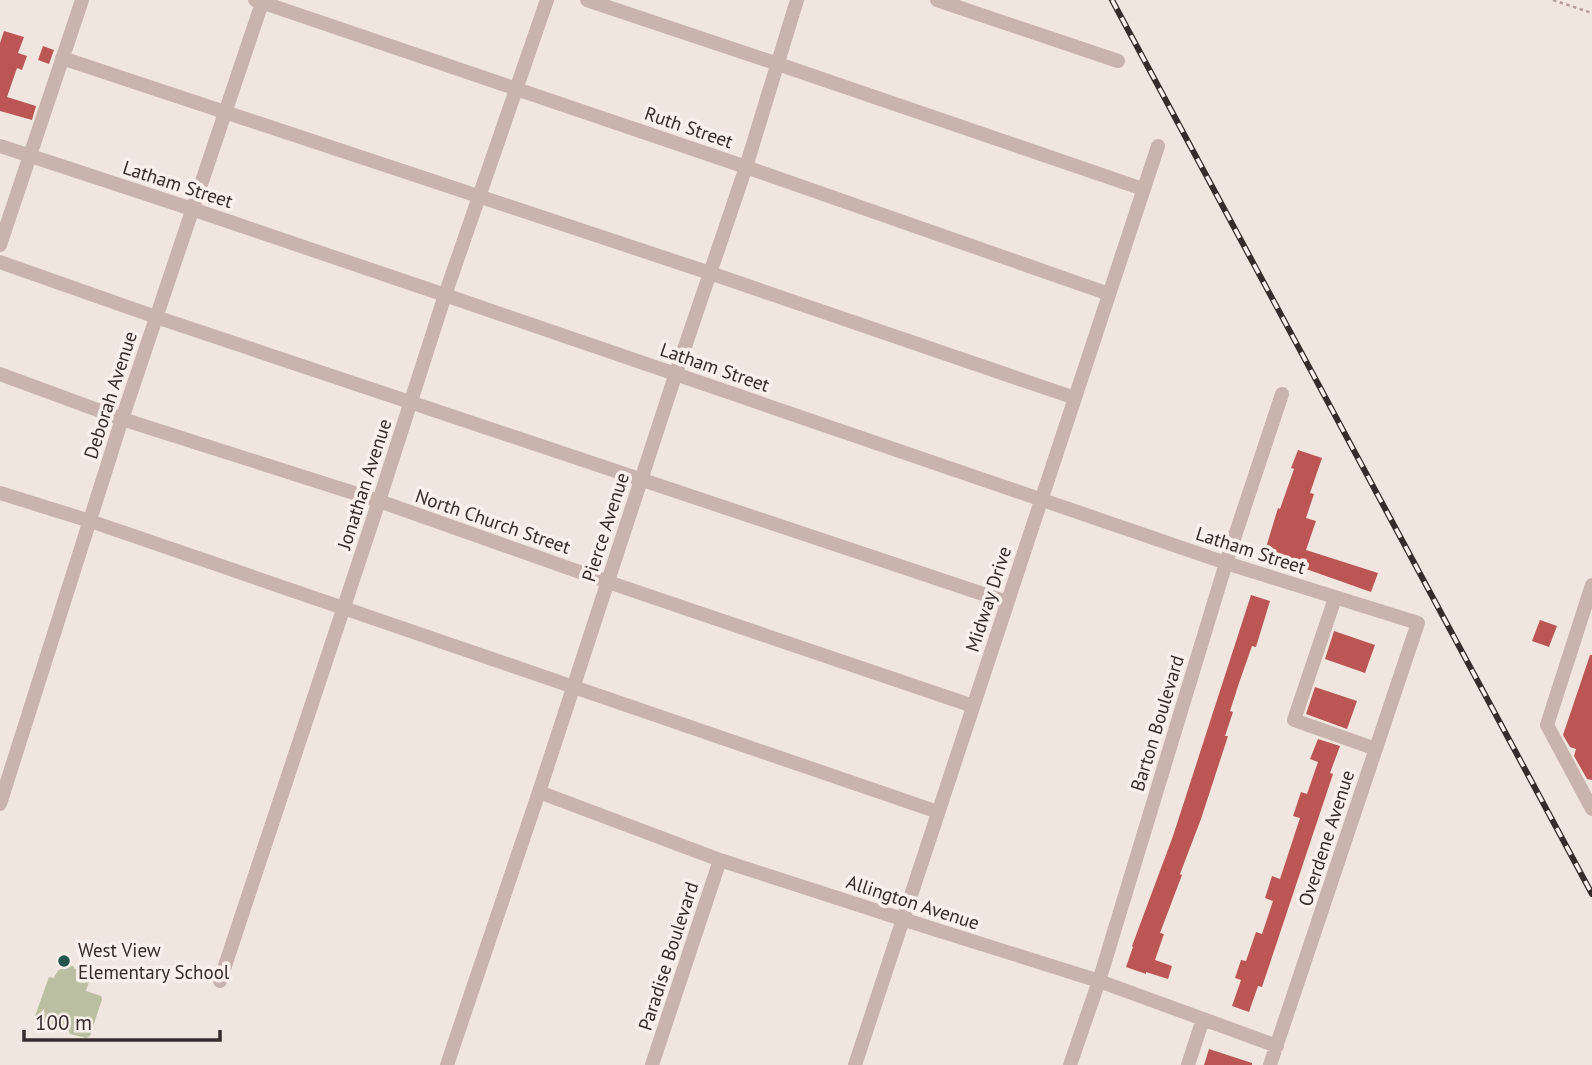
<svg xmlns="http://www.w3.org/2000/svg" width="1592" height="1065" viewBox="0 0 1592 1065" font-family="'PT Sans',sans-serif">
<rect width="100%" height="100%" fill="#f1e5e0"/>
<path fill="#bbbfa1" d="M87 965 94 967 86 991 101 996 102 999 90 1036 86 1038 70 1034 68 1030 34 1019 49 977 54 978C58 968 62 967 73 966L75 969Z"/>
<path fill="#bb5654" d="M4 31 24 37 18 53 27 56 22 70 17 68 7 97 36 106 32 120 0 111V43Z
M43 46 54 50 49 64 38 60Z
M1298 450 1322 458 1310 493 1314 494 1306 518 1316 521 1306 550 1378 573 1371 592 1264 554 1278 508 1280 509 1294 469 1291 468Z
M1251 595 1270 601 1256 647 1252 646 1239 683 1230 711 1233 712 1225 736H1228L1201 819 1180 874 1182 875 1160 933 1164 934 1155 960 1172 966 1168 979 1146 972V974L1126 967 1133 947 1132 946 1173 836Z
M1540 620 1557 626 1549 647 1532 641Z
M1334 631 1375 645 1365 673 1325 659Z
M1590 655H1592V780L1587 779 1574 756 1576 749 1570 747 1563 735Z
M1315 687 1357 701 1347 729 1306 714Z
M1318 739 1340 746 1330 773 1333 774 1262 987 1258 986 1249 1012 1232 1006 1241 980 1235 978 1241 960 1246 961 1256 932 1262 934 1273 901 1265 898 1272 876 1280 879 1300 818 1293 816 1301 792 1307 794 1318 762 1310 759Z
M1209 1049 1252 1063V1065H1204Z"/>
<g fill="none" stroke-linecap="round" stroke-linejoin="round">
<path stroke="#b49d97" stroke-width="2.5" stroke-dasharray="3.5 3.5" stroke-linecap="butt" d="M1553 0 1592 13"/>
<path stroke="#c8b3ad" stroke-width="14" d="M255 0 746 167 1109 294
M587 0 778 64 1143 189
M937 0 1118 61
M62 58 710 273 1075 398
M0 146 192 209 445 295 1226 563 1418 623 1270 1065
M0 245 82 0
M0 262 156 317 1007 602
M0 374 122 419 379 501 608 582 973 706
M0 493 90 521 938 812
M1592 585 1547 725 1592 809
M1335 598 1294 720 1376 749
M539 792 720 860 902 919 1099 981 1277 1046
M0 804 122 419 263 0
M220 981 379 501 445 295 547 0
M447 1065 539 792 676 373 746 167 797 0
M652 1065 720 860
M855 1065 1158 146
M1070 1065 1099 981 1226 563 1282 394
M1188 1065 1203 1019"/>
<defs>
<path id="rail" d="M1112 0 1592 894"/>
</defs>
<use href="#rail" stroke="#372c2b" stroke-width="6"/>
<use href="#rail" stroke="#f9f0ec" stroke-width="3.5" stroke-dasharray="10" stroke-linecap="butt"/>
</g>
<circle fill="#24554d" stroke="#f9f0ec" stroke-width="2.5" cx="64" cy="961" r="7"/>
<g text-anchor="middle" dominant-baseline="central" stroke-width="7" stroke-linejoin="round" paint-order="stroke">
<g font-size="19" fill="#372c2b" stroke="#f9f0ec">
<text transform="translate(689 127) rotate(19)">Ruth Street</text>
<text transform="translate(178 184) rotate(18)">Latham Street</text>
<text transform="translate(715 367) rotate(19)">Latham Street</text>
<text transform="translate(110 395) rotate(-72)">Deborah Avenue</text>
<text transform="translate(364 484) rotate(-72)">Jonathan Avenue</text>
<text transform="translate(493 521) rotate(19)">North Church Street</text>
<text transform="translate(605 527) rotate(-72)">Pierce Avenue</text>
<text transform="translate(1251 550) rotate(18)">Latham Street</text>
<text transform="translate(988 599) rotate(-72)">Midway Drive</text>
<text transform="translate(1157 723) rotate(-73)">Barton Boulevard</text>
<text transform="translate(1326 838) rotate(-72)">Overdene Avenue</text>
<text transform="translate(913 902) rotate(18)">Allington Avenue</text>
<text transform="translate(668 956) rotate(-72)">Paradise Boulevard</text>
</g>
<g font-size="19" fill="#372c2b" stroke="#f9f0ec" text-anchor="start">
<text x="78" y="950">West View<tspan x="78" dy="22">Elementary School</tspan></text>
</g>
</g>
<path d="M24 1030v10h196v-10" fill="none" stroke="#372c2b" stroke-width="3.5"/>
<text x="35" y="1030" font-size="21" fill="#372c2b" stroke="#f9f0ec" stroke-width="5" paint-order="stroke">100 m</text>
</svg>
